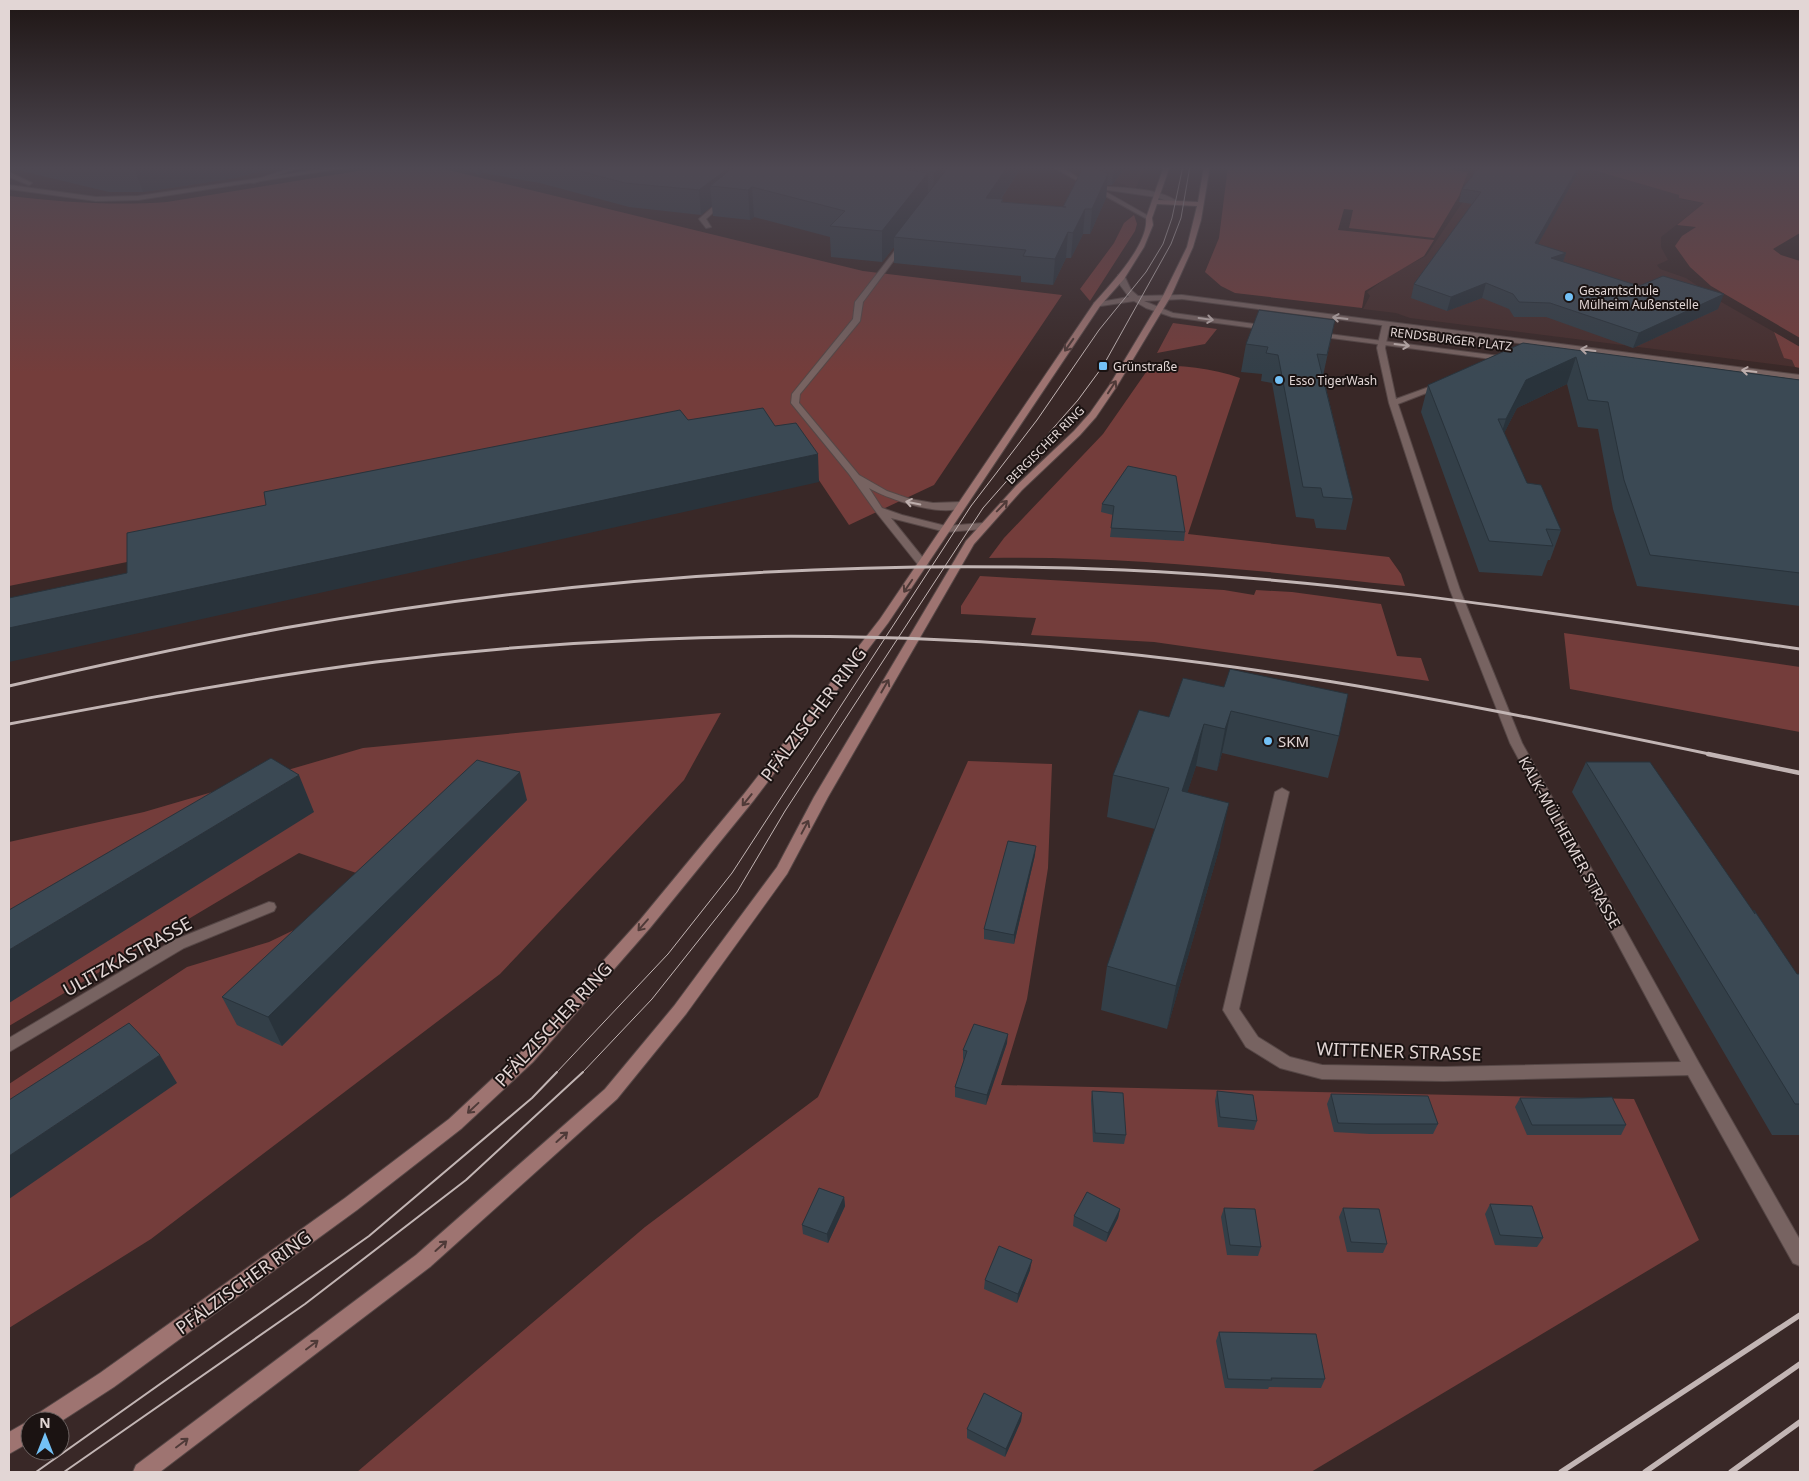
<svg xmlns="http://www.w3.org/2000/svg" width="1809" height="1481" viewBox="0 0 1809 1481" font-family="'Noto Sans',sans-serif">
<rect width="100%" height="100%" fill="#392827"/>
<path fill="#472e2d" d="M1074 166H1146L1135 189Z
M1472 166H1572L1600 172 1680 195V199L1704 203 1661 237V247L1668 260 1657 265 1660 269 1686 278 1723 303 1774 332 1784 357 1793 360 1795 367 1410 318 1396 313 1363 309 1370 296 1367 292 1395 272 1426 256 1462 203 1464 196H1460L1465 183 1457 181 1461 174 1474 176 1477 171 1472 170Z"/>
<path fill="#743d3b" d="M388 166H432L863 271 1062 295 934 485 849 525 784 428 9 586V196C62 202 113 206 167 202Z
M1228 166H1453L1451 170 1468 172 1459 196 1434 238 1349 228 1353 210 1344 209 1338 230 1434 240 1424 256 1365 291 1362 308 1235 293 1221 286 1205 272 1219 238Z
M1572 166H1800V233L1773 249 1781 255 1800 261V338L1711 286 1690 267 1675 246 1682 236 1696 227 1677 225 1704 203 1679 198V195L1600 172Z
M1134 215 1137 224 1135 231 1090 301 1080 289 1114 243 1124 223Z
M1173 323 1217 329 1205 344 1157 353Z
M1774 332 1800 347V368L1795 367 1792 360 1784 358Z
M1151 365C1180 365 1212 368 1240 378L1188 534 1389 557 1401 574 1405 586C1269 572 1125 555 989 558L1004 538 1103 434Z
M980 576 1224 590 1254 595 1256 590 1292 592 1381 604 1397 656 1421 658 1429 681 1154 642 1031 635 1036 618 961 614V606Z
M1564 633 1800 667V732L1570 689Z
M721 713 684 780 500 974 151 1239 9 1328V1084L187 967 269 942 321 917 362 875 299 853 9 1026V842L144 812 363 748Z
M968 761 1052 764 1048 868 1027 999 1001 1085 1634 1099 1699 1240 1311 1472H357L645 1227 818 1097Z"/>
<g fill="none" stroke-linecap="round" stroke-linejoin="round">
<defs>
<path id="minor" d="M296 166H305L254 183 249 182Z
M1051 166C1068 165 1080 184 1096 186 1121 188 1157 187 1178 202L1175 204 1156 197 1101 189 1152 218 1147 219Z
M723 198 728 199 706 219 711 227 706 228 699 219Z
M901 243 906 244 863 302 860 321 800 394 799 403 859 475 887 491 910 499 933 503 961 502 966 505C948 520 887 499 869 488L882 508 902 515 946 526 983 523 988 526 983 529 946 532 891 518 928 564 923 567 919 566 876 512 849 474 791 403 792 394 853 319 855 302Z
M1383 322 1390 324 1385 348 1396 399 1440 383 1447 385 1398 404 1460 590 1522 743 1699 1063 1800 1240V1266L1793 1263 1688 1075 1444 1081 1322 1079 1280 1068 1246 1047 1223 1010 1275 792 1282 788 1289 792 1239 1009 1258 1037 1290 1057 1322 1065 1444 1067 1681 1062 1510 743 1450 590 1389 403 1377 348Z
M269 902 274 903 276 907 274 911 184 948 9 1052V1038L174 940Z"/>
<path id="tertiary" d="M343 166H357L138 200 96 201 9 189V185L96 197 138 196Z
M9 172 32 183 29 185 9 177Z
M1118 275H1124L1131 290 1138 296 1182 295 1800 375V380L1182 299 1144 301 1173 313 1269 326 1273 328 1269 330 1172 317 1146 308 1134 301 1094 307V303L1129 297 1120 285Z
M1313 332 1507 357 1511 359 1507 361 1316 336H1313Z"/>
<path id="secondary" d="M1164 166H1170L1158 200 1198 202 1204 166H1210L1201 220 1193 247 1171 296 1117 386 1096 417 1080 435 1022 490 974 544 828 797 787 874 686 1014 617 1099 430 1267 160 1472H133L136 1465 416 1255 605 1089 674 1006 777 867 814 797 966 541 1016 486 1074 431 1090 413 1109 386 1163 296 1187 247 1197 206 1157 204 1152 218 1153 225 1144 247 1124 279 1100 306 888 623 754 800 650 928 533 1062 461 1129 357 1210 114 1387 60 1422 34 1421 37 1414 100 1373 345 1198 449 1119 521 1052 640 920 744 794 880 619 1094 303C1111 284 1149 244 1146 218Z
M30 1420 33 1421H30V1442L9 1454V1432Z"/>
</defs>
<use href="#minor" stroke="#564746" stroke-width="2"/>
<use href="#tertiary" stroke="#564746" stroke-width="2"/>
<use href="#secondary" stroke="#564746" stroke-width="2"/>
<use href="#minor" fill="#776361" fill-rule="evenodd"/>
<use href="#tertiary" fill="#776361" fill-rule="evenodd"/>
<use href="#secondary" fill="#9e7471" fill-rule="evenodd"/>
<path stroke="#c2b5b4" stroke-width="1" d="M556 1073 668 954 732 873 971 506 1037 420 1099 330 1146 272 1163 244 1172 218 1183 166
M582 1073 652 999 737 892 785 811 983 508 1078 400 1103 366 1171 244 1181 218 1190 166"/>
<path stroke="#c2b5b4" stroke-width="2" d="M36 1472 369 1236 532 1098 557 1072
M64 1472 305 1304 466 1180 583 1072"/>
<path stroke="#c2b5b4" stroke-width="3" d="M9 686C100 665 192 645 284 628 561 579 844 558 1124 570 1351 580 1576 617 1800 649
M9 724C131 701 253 678 376 662 564 639 755 631 945 640 1205 651 1460 702 1714 755"/>
<path stroke="#c2b5b4" stroke-width="4.5" d="M1708 754 1800 773"/>
<path stroke="#c2b5b4" stroke-width="5.5" d="M1561 1472 1800 1315
M1645 1472 1800 1364
M1731 1472 1800 1422"/>
</g>
<path fill="#333f48" d="M9 166H278L235 178 143 192H109L9 168Z
M456 166H1022L1001 199 1003 202 1063 207 1083 168 1076 166H1138L1134 171 1125 168 1112 185H1107L1106 198 1090 234H1083L1071 258H1066L1053 285 1021 282V276L894 263V247L882 262 831 257 830 237 754 217 750 220 713 216 712 206 701 215 629 207 540 183 539 179 540 183 483 173 479 175Z
M1480 166H1580L1576 176 1538 244 1566 253 1563 262 1639 286 1718 309 1633 348 1546 317H1514L1509 309 1482 298 1447 311 1411 298 1414 284 1472 204 1459 202 1462 189Z
M1335 320 1323 376 1353 499 1346 530 1316 528 1314 519 1296 517 1272 383 1261 381 1262 374 1241 372 1246 344Z
M1523 343 1800 380V606L1637 586 1613 509 1598 429 1578 427 1567 384 1517 408 1504 433 1527 483 1561 530 1550 560H1548L1542 576 1479 572 1421 412 1428 385Z
M1128 466 1185 532 1184 541 1110 537 1113 515 1101 512 1102 504Z
M1224 687 1339 736 1328 778 1222 753 1217 771 1196 766 1187 793 1220 846 1167 1029 1101 1010 1107 966 1155 829 1107 817 1113 775 1169 717Z
M1586 762 1753 911 1754 910 1797 974H1800V1135H1772L1572 792Z
M527 800 282 1046 237 1025 222 997Z
M1035 855 1014 944 984 939V929Z
M1007 1043 986 1105 955 1097V1087L964 1060 963 1059V1050Z
M1092 1091 1126 1135 1124 1144 1093 1142 1091 1100Z
M1217 1091 1257 1121 1254 1130 1218 1127 1215 1101Z
M1331 1094 1438 1124 1433 1134H1370L1334 1132 1327 1104Z
M1520 1098 1626 1125 1621 1135H1527L1515 1107Z
M844 1197 845 1206 828 1243 803 1234 802 1225Z
M1490 1204 1543 1238 1537 1247 1495 1245 1485 1214Z
M1224 1208 1261 1247 1258 1256 1227 1255 1221 1217Z
M1343 1208 1387 1244 1383 1253 1347 1252 1339 1217Z
M1120 1209 1118 1218 1106 1242 1073 1226 1074 1216Z
M1030 1270 1017 1303 984 1289 985 1280Z
M1219 1332 1325 1379 1321 1388 1269 1387 1268 1389 1225 1388 1216 1341Z
M1022 1413 1021 1421 1005 1457 967 1438V1429Z"/>
<path fill="#29333b" d="M147 166H278L235 178 143 192 134 168Z
M477 166H482L483 173 479 175Z
M731 166H752L710 186 712 206 701 215 699 190Z
M938 166H956L933 196 934 172Z
M1008 166H1022L985 222 986 198Z
M1114 166H1125V168L1112 185Z
M1135 166H1138L1134 171Z
M1579 166H1580L1576 176 1531 257 1535 243Z
M928 173V202L894 237V247L882 262V231Z
M1108 174 1106 198 1090 234 1092 209Z
M752 187 754 217 750 220 748 190Z
M1085 209 1083 234 1071 258 1073 233Z
M1068 232 1066 258 1053 285 1055 259Z
M1566 253 1561 267 1551 258Z
M1486 283 1482 298 1447 311 1451 297Z
M1724 294 1718 309 1633 348 1639 333Z
M1576 357 1567 384 1517 408 1497 447 1506 419 1526 380Z
M818 454 819 482 9 662V628Z
M1231 711 1222 753 1217 771 1225 729Z
M1204 724 1196 766 1174 834 1182 791Z
M520 772 527 800 282 1046 268 1017Z
M299 775 314 812 9 1003V950Z
M1229 803 1220 846 1167 1029 1176 986Z
M1036 846 1035 855 1014 944V935Z
M1008 1034 1007 1043 986 1105 987 1095Z
M160 1055 177 1083 9 1199V1156Z
M844 1197 845 1206 828 1243 827 1234Z
M1120 1209 1118 1218 1106 1242 1108 1233Z
M1032 1260 1030 1270 1017 1303 1018 1294Z
M1022 1413 1021 1421 1005 1457 1006 1449Z"/>
<path fill="#3b4954" stroke="#29333b" d="M91 166H147L134 168H100Z
M561 166H731L699 190 625 183Z
M735 166H881L928 173 882 231 830 226 845 211 752 187 748 190 710 186Z
M894 166H938L934 172Z
M949 166H1008L986 198 1003 199 1001 202 1066 207H1063L1084 166H1092L1108 174 1092 209H1085L1073 233 1068 232 1055 259 1023 256 1026 250 894 237Z
M1480 166H1579L1535 243 1566 253 1551 258 1639 286 1663 276 1724 294 1639 333 1550 303 1519 302 1513 294 1486 283 1451 297 1414 284 1481 192 1462 189Z
M1259 310 1335 320 1327 355 1317 354 1353 499 1323 497 1321 488 1303 487 1278 355 1266 353 1268 347 1246 344Z
M1523 343 1800 380V573L1650 555 1624 480 1608 402 1588 400 1576 357 1526 380 1506 419H1498L1527 483 1541 485 1561 530 1546 529 1553 546 1489 541 1428 385Z
M763 408 775 426 796 423 818 454 9 628V598L127 573V533L266 505 264 492 680 410 688 420Z
M1128 466 1176 476 1185 532 1111 528 1114 506 1102 504Z
M1230 669 1348 694 1339 736 1231 711 1225 729 1204 724 1182 791 1229 803 1176 986 1107 966 1169 788 1113 775 1139 710 1169 717 1183 678 1224 687Z
M271 758 299 775 9 950V910Z
M477 760 520 772 268 1017 222 997Z
M1586 762H1650L1755 914 1754 910 1797 974H1800V1104H1795Z
M1008 841 1036 846 1014 935 984 929Z
M129 1023 160 1055 9 1156V1100Z
M974 1024 1008 1034 987 1095 955 1087 967 1051 963 1050Z
M1092 1091 1123 1093 1126 1135 1095 1133Z
M1217 1091 1253 1095 1257 1121 1220 1117Z
M1331 1094 1428 1096 1438 1124H1374L1338 1123Z
M1612 1097 1626 1125H1532L1520 1098H1582Z
M819 1188 844 1197 827 1234 802 1225Z
M1087 1192 1120 1209 1108 1233 1074 1216Z
M1490 1204 1532 1206 1543 1238 1500 1235Z
M1224 1208 1255 1209 1261 1247 1230 1245Z
M1343 1208 1379 1209 1387 1244 1351 1242Z
M999 1246 1032 1260 1018 1294 985 1280Z
M1219 1332 1316 1334 1325 1379 1271 1378 1272 1380 1228 1379Z
M984 1393 1022 1413 1006 1449 967 1429Z"/>
<defs><path id="oneway-shaft" d="M-6 0H5M1.5-3L5.5 0L1.5 3" fill="none" stroke-width="1.6" stroke-linecap="round" stroke-linejoin="round" transform="scale(1.25)"/></defs>
<g stroke="#bdaeac">
<use href="#oneway-shaft" transform="translate(1340 318) rotate(-173)"/>
<use href="#oneway-shaft" transform="translate(1206 319) rotate(8)"/>
<use href="#oneway-shaft" transform="translate(1402 345) rotate(7)"/>
<use href="#oneway-shaft" transform="translate(1588 350) rotate(-173)"/>
<use href="#oneway-shaft" transform="translate(1749 371) rotate(-173)"/>
<use href="#oneway-shaft" transform="translate(913 503) rotate(-168)"/>
</g>
<g stroke="#4f3a38">
<use href="#oneway-shaft" transform="translate(1069 345) rotate(125)"/>
<use href="#oneway-shaft" transform="translate(1112 387) rotate(-57)"/>
<use href="#oneway-shaft" transform="translate(1002 506) rotate(-46)"/>
<use href="#oneway-shaft" transform="translate(908 586) rotate(124)"/>
<use href="#oneway-shaft" transform="translate(885 686) rotate(-60)"/>
<use href="#oneway-shaft" transform="translate(747 800) rotate(129)"/>
<use href="#oneway-shaft" transform="translate(805 827) rotate(-62)"/>
<use href="#oneway-shaft" transform="translate(643 925) rotate(131)"/>
<use href="#oneway-shaft" transform="translate(473 1108) rotate(137)"/>
<use href="#oneway-shaft" transform="translate(562 1137) rotate(-42)"/>
<use href="#oneway-shaft" transform="translate(441 1246) rotate(-42)"/>
<use href="#oneway-shaft" transform="translate(312 1345) rotate(-37)"/>
<use href="#oneway-shaft" transform="translate(182 1443) rotate(-37)"/>
</g>
<linearGradient id="sky" x2="0" y2="1"><stop stop-color="#1f1615"/><stop offset="0.45" stop-color="#4e4852"/><stop offset="1" stop-color="#4e4852" stop-opacity="0"/></linearGradient>
<rect width="1809" height="373" fill="url(#sky)"/>
<g fill="#73c1f6" stroke="#1b1312" stroke-width="2">
<circle cx="1569" cy="297" r="5"/>
<rect x="1098" y="361" width="10" height="10" rx="2.5"/>
<circle cx="1279" cy="380" r="5"/>
<circle cx="1268" cy="741" r="5"/>
</g>
<g text-anchor="middle" dominant-baseline="central" stroke-width="4" stroke-linejoin="round" paint-order="stroke">
<g font-size="12" fill="#e2d6d5" stroke="#1b1312" text-anchor="start">
<text x="1579" y="290">Gesamtschule<tspan x="1579" dy="14">Mülheim Außenstelle</tspan></text>
<text x="1113" y="366">Grünstraße</text>
<text x="1289" y="380">Esso TigerWash</text>
</g>
<g font-size="12" fill="#e2d6d5" stroke="#1b1312">
<text transform="translate(1451 339) rotate(7)">RENDSBURGER PLATZ</text>
<text transform="translate(1045 445) rotate(-45)">BERGISCHER RING</text>
</g>
<g font-size="15" fill="#e2d6d5" stroke="#1b1312" text-anchor="start">
<text x="1278" y="741">SKM</text>
</g>
<g font-size="15" fill="#e2d6d5" stroke="#1b1312">
<text transform="translate(1570 842) rotate(61)">KALK-MÜLHEIMER STRASSE</text>
</g>
<g font-size="18" fill="#e2d6d5" stroke="#1b1312">
<text transform="translate(813 714) rotate(-53)">PFÄLZISCHER RING</text>
<text transform="translate(127 956) rotate(-29)">ULITZKASTRASSE</text>
<text transform="translate(553 1024) rotate(-47)">PFÄLZISCHER RING</text>
<text transform="translate(1399 1051) rotate(2)">WITTENER STRASSE</text>
<text transform="translate(243 1282) rotate(-36)">PFÄLZISCHER RING</text>
</g>
</g>
<rect width="1809" height="1481" fill="none" stroke="#e2d6d5" stroke-width="20"/>
<g transform="translate(45 1436)"><circle r="24" fill="#1b1312" stroke="#6b6160"/>
<path d="M0-4L9 19L0 12L-9 19Z" fill="#73c1f6"/>
<text y="-8" font-size="14" font-weight="bold" text-anchor="middle" fill="#e2d6d5">N</text>
</g>
</svg>
